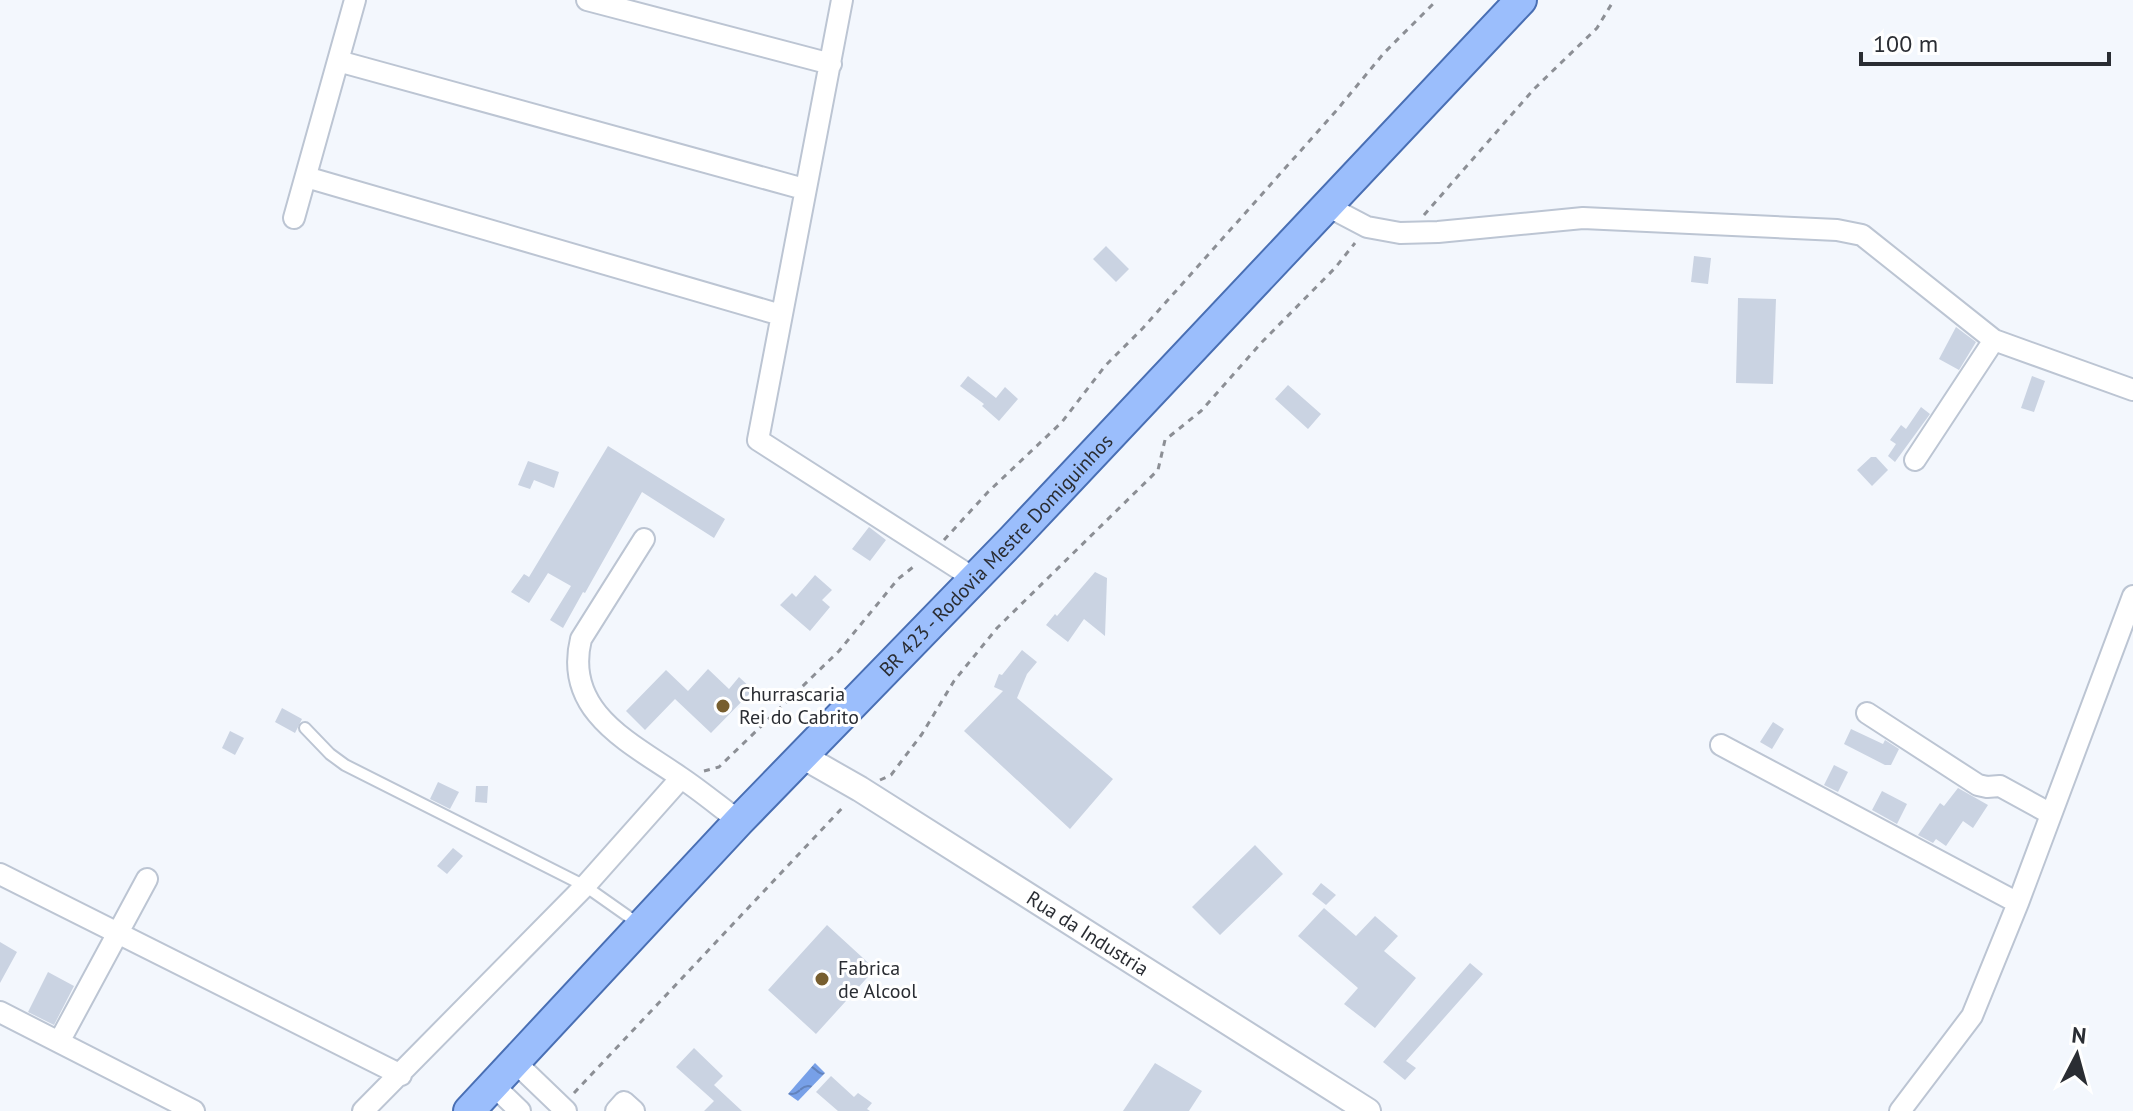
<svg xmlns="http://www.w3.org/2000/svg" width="2133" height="1111" viewBox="0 0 2133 1111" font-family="'PT Sans',sans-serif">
<defs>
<pattern id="water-waves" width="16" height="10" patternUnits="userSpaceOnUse" patternTransform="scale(2)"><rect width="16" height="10" fill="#77a0e8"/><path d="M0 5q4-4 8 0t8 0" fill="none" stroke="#6283bd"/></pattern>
</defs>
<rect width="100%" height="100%" fill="#f3f7fd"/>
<path fill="url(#water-waves)" d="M815 1063 825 1073 798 1101 788 1094Z"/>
<path fill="#cad3e2" d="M1106 246 1129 269 1116 282 1093 259Z
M1694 256 1711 258 1708 284 1691 282Z
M1738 298 1776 299 1773 384 1736 383Z
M1956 327 1976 342 1959 370 1939 359Z
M968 376 996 398 1005 387 1018 399 999 421 982 406 984 404 960 386Z
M2032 376 2045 381 2034 412 2021 408Z
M1288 385 1321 414 1308 429 1275 399Z
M1921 407 1930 414 1895 462 1888 456 1896 444 1890 440 1901 425 1906 429Z
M608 446 725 519 714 538 642 492 585 593 583 592 563 628 550 620 571 586 548 573 529 603 511 592 524 574 529 577Z
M1871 457H1876L1888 470 1872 486 1857 470Z
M528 461 559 472 554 488 534 480 530 489 518 485Z
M869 527 886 540 870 561 852 549Z
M1095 572 1107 578 1105 636 1084 619 1068 642 1046 625 1055 614 1057 616Z
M815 575 832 590 822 600 830 607 810 631 780 605 792 593 796 597Z
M1022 650 1037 662 1027 674 1017 698 1113 779 1070 829 964 731 1003 691 994 687 999 674 1002 675Z
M708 669 729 689 739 677 753 690 711 733 675 699 645 730 626 711 666 670 688 691Z
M282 708 302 719 295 733 275 722Z
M1773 722 1784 729 1772 749 1760 742Z
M1851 729 1883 744 1885 740 1899 749 1891 765H1885L1844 744Z
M230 731 244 738 235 755 222 748Z
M1834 765 1848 772 1838 792 1824 785Z
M438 782 459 792 450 809 430 799Z
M476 786H488L487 803 475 802Z
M1958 788 1988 805 1973 828 1963 821 1946 846 1936 839 1933 843 1918 835 1940 803 1944 806Z
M1882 791 1907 804 1897 824 1872 810Z
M1255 845 1283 874 1220 935 1192 907Z
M453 848 463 856 447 874 437 866Z
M1321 883 1336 895 1326 905 1312 894Z
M1324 908 1356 936 1375 916 1398 936 1384 951 1416 978 1375 1028 1344 1004 1358 988 1298 936Z
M827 925 875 969 816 1034 768 990Z
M0 942 17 952 0 983Z
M1470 963 1483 974 1406 1061 1416 1068 1405 1080 1383 1062Z
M48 972 74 986 54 1025 28 1012Z
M694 1048 723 1076 714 1085 742 1111H704L714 1101 676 1067Z
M1155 1063 1202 1091 1189 1111H1123Z
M831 1076 854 1097 858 1093 872 1103 867 1109 870 1111H838L816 1092Z"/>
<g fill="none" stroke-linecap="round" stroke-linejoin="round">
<defs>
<path id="service" d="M305 728 330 754 345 765 585 886 639 924"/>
<path id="minor" d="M587 0 831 64
M842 0 758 440 975 579
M338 61 804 189
M306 177 781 315
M1327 206 1367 227 1400 233 1438 232 1583 218 1837 230 1862 235 1994 340 2133 390
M294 218 355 0
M1915 460 1994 340
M644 539 581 639C563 712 631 743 680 777 701 791 720 807 739 821
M1867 713 1978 785 1987 787 2000 786 2051 814
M1721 745 2018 903
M0 874 401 1075
M0 1012 194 1111
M59 1042 147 879
M515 1062 566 1111
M493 1085 520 1111
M363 1111 585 886 681 778
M616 1111 624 1102 634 1111
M1900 1111 1972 1016 2018 903 2133 596"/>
<g id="tertiary">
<path id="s1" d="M804 757 860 789 1368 1111"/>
</g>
<g id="primary">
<path id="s2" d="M469 1111 739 821 1013 539 1521 0"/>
</g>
</defs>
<use href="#service" stroke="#bcc5d3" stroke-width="14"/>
<use href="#minor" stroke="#bcc5d3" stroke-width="24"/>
<use href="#tertiary" stroke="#bcc5d3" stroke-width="28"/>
<use href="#primary" stroke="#496fb4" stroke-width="34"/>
<path stroke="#8c8f95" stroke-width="3" stroke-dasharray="6 6" stroke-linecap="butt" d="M1424 215 1534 89 1597 28 1614 0
M944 540 988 492 1062 422 1105 366 1143 328 1336 111 1384 53 1437 0
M704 771 719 767 839 651 898 579 917 564
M880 780 891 775 922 734 954 681 997 628 1158 470 1165 440 1201 411 1262 342 1335 268 1355 243
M574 1093 845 805"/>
<use href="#service" stroke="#fff" stroke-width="10"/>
<use href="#minor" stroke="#fff" stroke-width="20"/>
<use href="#tertiary" stroke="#fff" stroke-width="24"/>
<use href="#primary" stroke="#9bbefc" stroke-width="30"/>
</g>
<g fill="#775e2f" stroke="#fff" stroke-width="3">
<circle cx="723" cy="706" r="8"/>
<circle cx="822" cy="979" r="8"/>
</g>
<g text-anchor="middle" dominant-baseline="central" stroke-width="6" stroke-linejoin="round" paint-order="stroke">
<g font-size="20" fill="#2a2d33" stroke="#fff">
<text stroke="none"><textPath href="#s2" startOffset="766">BR 423 - Rodovia Mestre Domiguinhos</textPath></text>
<text stroke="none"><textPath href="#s1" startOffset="334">Rua da Industria</textPath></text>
</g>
<g font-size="20" fill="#2a2d33" stroke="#fff" text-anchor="start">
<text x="739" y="694">Churrascaria<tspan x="739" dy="23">Rei do Cabrito</tspan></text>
<text x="838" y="968">Fabrica<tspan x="838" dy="23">de Alcool</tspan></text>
</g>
</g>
<g transform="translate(2077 1055) rotate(6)" stroke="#ffffff" stroke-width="6" paint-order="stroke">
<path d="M0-6L14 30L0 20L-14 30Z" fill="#2a2d33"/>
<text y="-12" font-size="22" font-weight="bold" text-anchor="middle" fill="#2a2d33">N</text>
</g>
<path d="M1861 52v12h248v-12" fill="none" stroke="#2a2d33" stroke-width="4"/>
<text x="1873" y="52" font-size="24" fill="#2a2d33" stroke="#ffffff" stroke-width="6" paint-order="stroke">100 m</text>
</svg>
